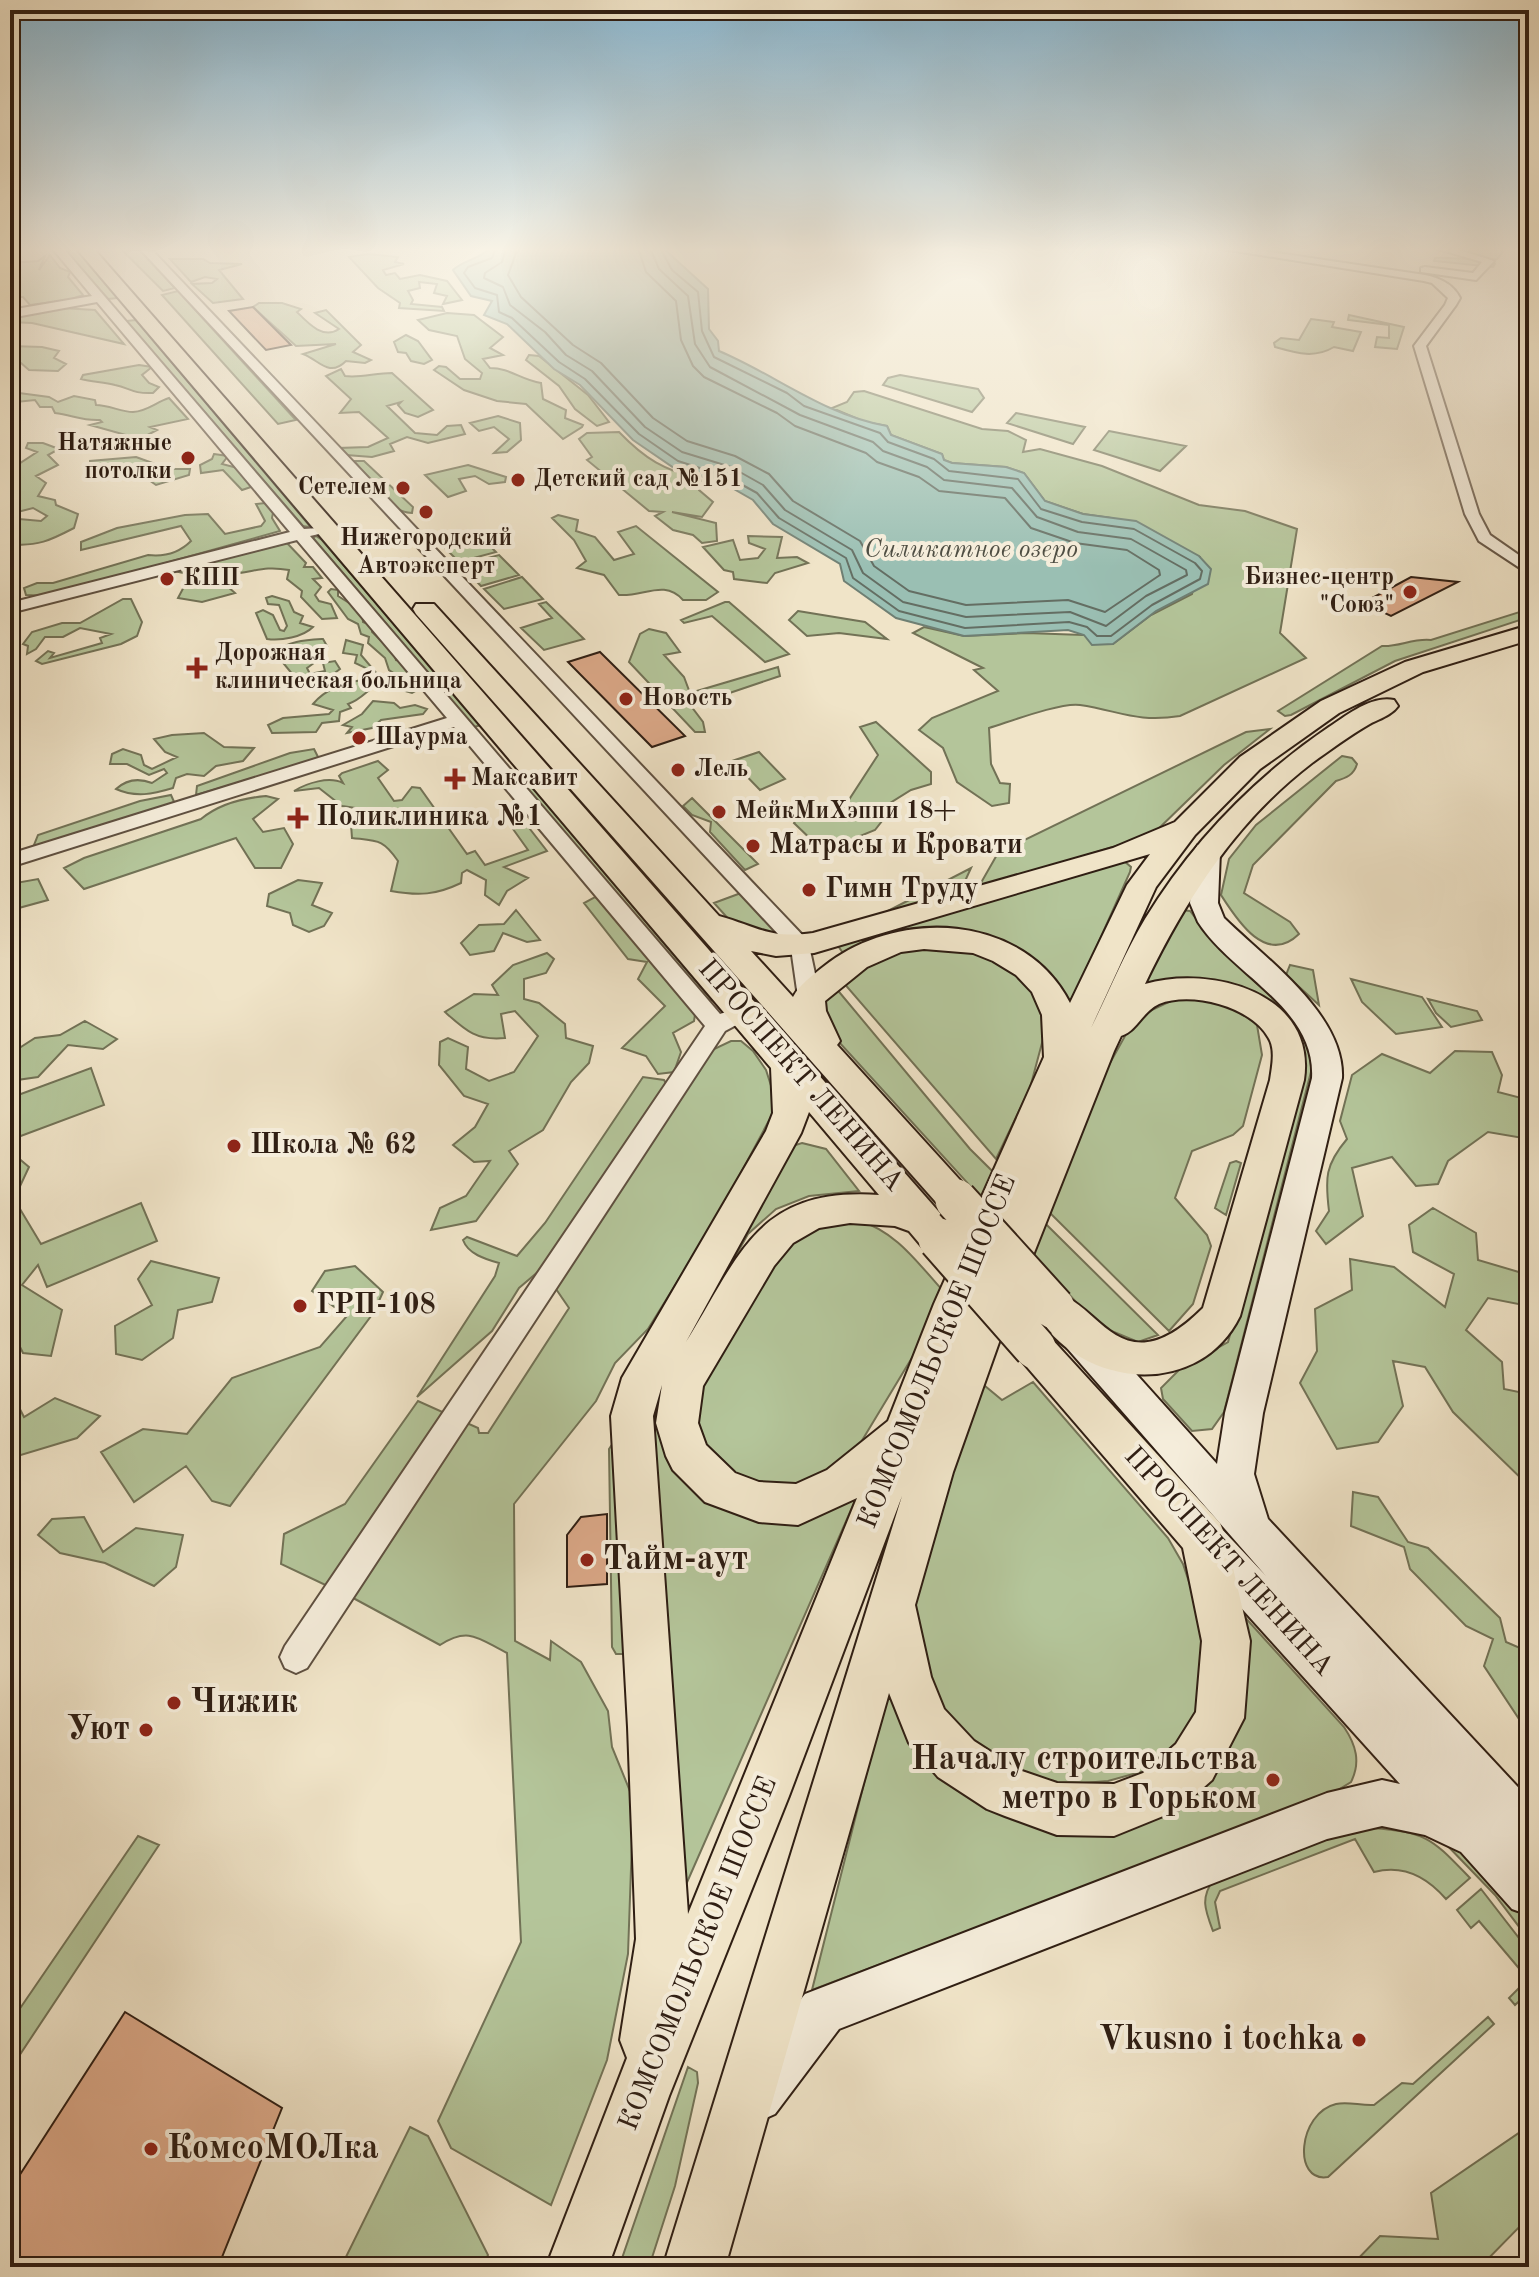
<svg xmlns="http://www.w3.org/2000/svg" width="1539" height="2277" viewBox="0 0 1539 2277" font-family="'Old Standard TT',serif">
<rect width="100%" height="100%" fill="#f0e4c8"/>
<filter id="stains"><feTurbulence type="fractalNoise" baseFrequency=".0025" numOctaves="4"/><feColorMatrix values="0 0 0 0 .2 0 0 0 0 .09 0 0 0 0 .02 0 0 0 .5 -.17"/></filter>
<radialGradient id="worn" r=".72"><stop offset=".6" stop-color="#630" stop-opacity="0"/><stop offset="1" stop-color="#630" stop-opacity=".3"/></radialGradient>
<path fill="#b4c59a" stroke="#727256" stroke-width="2" d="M63 248H75L118 298 108 299Z
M120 248H138L175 288 163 291Z
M1466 248H1506L1497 259 1487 260 1495 264 1493 267 1434 261 1435 258C1449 257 1460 260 1474 258L1464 253 1468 250Z
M368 254 398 257 395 262 404 264 383 270 386 275 395 273 400 279 420 275 447 281 462 300 443 304 447 296 434 293 437 284 419 282 420 288 408 291 413 300 411 304 442 307 444 311 399 308 400 303 378 288 349 257Z
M50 255 60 268 70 272 68 277 83 295 69 300 30 305 23 297H10L20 292 10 278V263L38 261 45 256 39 270Z
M170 259H203L210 263 242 264 219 270 243 299 213 303 192 284 212 283 217 279 205 277 191 282Z
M178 291 294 418 300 419 278 424 162 295Z
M259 303H282L301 309 297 312C308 323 323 340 339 329L315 313 326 310 361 345 353 352 371 360 365 363 346 361C329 378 319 360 303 354L336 344 296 346C281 332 268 321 253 307Z
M61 308 95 310 124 344 32 323 10 322V317Z
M447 313 474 315 503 337 490 348 503 355 483 359 490 368C510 368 521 380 541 383L543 399 566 410 565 418 583 425 582 427 563 439 526 404 497 401 464 390 434 370 439 366 446 367 460 379H480L482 373 465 359 457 336 429 330 418 320Z
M1349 315 1404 327 1397 349 1375 347 1377 337 1389 338V325L1348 320Z
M1311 319 1334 322 1332 327 1361 332 1353 351 1334 347C1314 359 1296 353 1275 347L1274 343 1281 338 1299 340Z
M136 320 309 525V527L303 526 126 321Z
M406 335 418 341 432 360 424 364 411 361 406 353 398 352 394 342Z
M10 346 42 347 59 351 54 358 66 364 58 371 29 370 21 363H10Z
M529 355 539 356 588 395 609 422 597 426 575 409 559 386 526 360Z
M139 365 152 367 142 375 149 383 159 387 153 393C132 394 130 388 115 385 104 382 92 382 81 379L83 375Z
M341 369 345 376C361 378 375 373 392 373L433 410 418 417 405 413 398 405 401 402 387 406 415 433 437 435 447 426 461 425 465 434 428 443 407 437 390 444 394 451 372 457 346 455 339 448 368 447 388 438 359 412 340 413 351 399 326 376Z
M900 375 978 389 984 398 972 412 883 385 888 378Z
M864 391 982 429 1008 431 1026 440 1023 452 1040 449 1102 466 1199 505 1245 511 1297 529 1280 633 1306 658 1180 716C1137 723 1120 711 1080 705 1061 702 1009 722 989 728L991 764 1000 783 1010 784 1009 803 992 806 957 782 943 748 919 730 932 718 998 691 974 670 983 668 913 633 924 627 964 636 1026 633 1084 635 1113 644 1151 615 1192 594 1200 557 1111 518 1083 514 1045 501 1024 473 1006 467 952 463 944 460 942 454 891 435 887 426 865 422 832 408 847 402 854 392Z
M19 393 49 397 58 402 74 396 95 400 96 405C109 405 121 412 133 412 148 411 156 402 169 398L188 419 150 427 157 430 140 439 90 425 102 422 100 420C82 421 72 415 55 413L52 407H40L35 400 16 402 10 397Z
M1016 413 1085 427 1073 444 1007 423Z
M498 416 520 423 521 440 507 452 494 453 509 439 494 427 479 431 470 423Z
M1109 431 1186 446 1160 471 1094 450Z
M619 432C646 460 663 469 701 480L699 490 713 502 702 517 672 512 716 523 717 541 702 543 693 535 673 530 655 516 663 512 649 511 587 460 592 457 579 439 587 433Z
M28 443H43L59 449 48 455 58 465 36 476 46 483 38 496 55 500 56 505 78 514 74 528C51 540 37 547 10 544V522L19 519 41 521 47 516 33 508 10 514V465L14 467 37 452 26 448Z
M214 454 228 456 222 464 241 469 251 479V487L242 490 223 470 201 473 200 465 212 459Z
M136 457 169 469H190L189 475 156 485 146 478 122 476 116 468 90 467V461Z
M354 461H364L413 507 412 513C394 512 386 500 380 485L369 479Z
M468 465 506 477 505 482 489 484 475 476 459 479 466 491 448 497 425 475Z
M275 502 272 518 280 531 47 596 26 595 24 588 37 583H53L148 555C165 557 179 553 191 541L181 526 81 550V542L117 528 185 515 208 514 225 534 261 526 265 521 256 504Z
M558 515 578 520 576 531 595 537 614 560 634 554 618 532 636 526 718 592 706 600H683C664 579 644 597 619 595L604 575 577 568 586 561 574 540 552 518Z
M478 534 496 552 459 562 439 542Z
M316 536 322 540 481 725 474 727 313 538Z
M748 536 782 537 777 558 797 557 808 563 775 573 767 583 734 579 733 572 724 570 703 547 733 540 740 560 758 558 765 549 749 543Z
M287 543 306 563 304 567H313L322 578 313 579 321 587 315 595 319 601 331 604 337 618 322 619 301 597 302 591 287 579 289 570C262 565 253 573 228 574L227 586 235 593 202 602 178 598 187 581 198 576 174 571Z
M499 555 519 575 481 586 461 565Z
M522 577 543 599 504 609 484 589Z
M331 589 338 590V596L362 611 363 622 373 626 372 632 394 653 396 660 408 662 428 684 412 693 405 691 401 678 389 670 385 658 368 643 369 637 361 634 358 624 348 619 328 592Z
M272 596 289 601 294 612 303 616 300 623 313 627C303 637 281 641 267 639L256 613 263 610 273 615 280 630 284 631 287 626 279 605 268 604 266 598Z
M123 599H131L142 622 137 636 121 644 42 664 36 661 48 651 54 653 50 658 102 643 100 638 111 634 80 628 63 637H45L36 649 27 654 28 646 23 644 32 632 62 623H80Z
M546 602 584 639 544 650 521 628 552 618 539 604Z
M725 602H729L789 654 765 662 712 616 684 623 681 620Z
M1529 609V617L1395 661 1291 715 1285 716 1278 711 1382 646C1399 647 1413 638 1431 640Z
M798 611 865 622 887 639 839 633 807 636 789 620Z
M649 629 666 633 680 652 664 655 684 677 690 693 778 667 780 676 691 706 703 722 705 732H695L629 662 640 634Z
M323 639 327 646 288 651 287 656 314 663 307 668 310 674 325 671 323 663 335 661 340 669 321 683 302 686 275 653C286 641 307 640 323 639Z
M346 640 363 645 361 655 383 681C368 688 362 700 348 704L351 708 340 712 339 721 322 723 316 732 272 733 268 725 283 718 329 714 333 710 313 704C327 687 349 681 370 679L364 674 368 669 355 663 357 655 343 653Z
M373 701 394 703 400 708 415 705 427 709 423 714 381 720 372 728 347 733 352 727 343 725 362 714Z
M876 722 931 772V784L911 790 887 805 882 821 875 830 831 848 818 846 794 823 805 807 839 815 878 755 860 727Z
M1270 729 1224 765 1152 835 978 888 998 853 1246 732Z
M204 733 224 747 254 748 243 761 216 766 204 776 187 774 176 778 173 788C153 794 136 798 116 789 127 779 139 778 152 783L167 773 164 769 149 775 127 764H110L112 754 123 749 141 755 144 765 152 769 177 757 165 752 154 739 172 735Z
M314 749 319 759 196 795 197 786 290 753Z
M759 752 785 779 760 790 732 761Z
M1342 756 1352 758 1357 764C1354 775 1346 778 1336 781L1253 865 1244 893 1290 922 1299 934C1266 966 1237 920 1221 895L1229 859 1256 825Z
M378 761 388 770 378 778 394 801 402 800 412 787 420 788 467 854 475 851 485 865 528 850 513 829 526 824 547 851 504 867 528 878 507 891 499 905 485 895 486 880 467 870 462 873 461 883C436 895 419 896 391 891L398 861C383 839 378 841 352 838L351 824 370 821 362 809 342 806 319 788 294 791C307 783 329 776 343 783L339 776 342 773Z
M522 775 712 1000 708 1002 698 995 694 1021 673 1033 681 1052 674 1072 658 1074 646 1056 622 1048 665 1006 638 979 647 962 628 959 584 903 595 897 628 912 514 778Z
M171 795 175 804 41 846 34 845 38 835 140 801Z
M266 796 278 799 253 819 263 832 284 828 293 844 281 868H255L236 838 84 889 64 868 84 858 201 819C219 804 243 798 266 796Z
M692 798 758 864 745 870 710 832 711 822 692 815 683 806Z
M1124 861 1131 867 1130 872 1070 1006 1061 990 937 929 888 934 843 953 836 943Z
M971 868 960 892 884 913Z
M38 879 48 900 15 909 10 902V884Z
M298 880 322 883 312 905 332 913 324 926 309 932 293 925 290 913 267 906 269 894Z
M741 893 782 937 733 924 714 903Z
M516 910 540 940 527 942 503 933 494 951 470 955 461 943 479 925 504 924Z
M1181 910 1190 911 1220 949 1294 1018 1308 1038 1313 1064 1224 1412 1212 1429 1192 1431 1163 1399 1161 1388 1180 1369 1228 1342 1299 1083 1292 1030 1173 979 1143 984Z
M954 945 1010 965 1036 993 1046 1028 1030 1088 996 1159 842 981 885 953Z
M547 953 554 959 546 973 524 979V999L539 1003 565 1024 566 1038 593 1046 589 1063 571 1082 543 1130 509 1151 518 1164 476 1221 431 1230 440 1208 466 1196 490 1161 474 1162 453 1145 475 1127 488 1104 464 1096 439 1065 440 1042 448 1038 468 1047 466 1069 489 1081 514 1072 538 1036 515 1011 501 1014 505 1038C476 1041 465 1030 445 1012L474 994 498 995 492 985 513 965Z
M1290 965 1313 970 1319 1005 1286 975Z
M1351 979 1422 997 1442 1027 1396 1034 1362 1002Z
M835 987 970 1149 1158 1335 1138 1342 1097 1325 828 1030 824 997Z
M1175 999C1207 998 1232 1004 1257 1025L1262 1055 1243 1126 1233 1135 1192 1151 1175 1198 1207 1235 1211 1246 1193 1304 1169 1331 1045 1208 1090 1099 1135 1018Z
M1428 999 1477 1011 1482 1020 1451 1027 1436 1013Z
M85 1021 117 1039 103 1049 68 1045 38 1077 10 1081V1054L35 1038 60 1035Z
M731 1041H741L753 1051 766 1070 774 1095 773 1113 715 1221 648 1329 615 1363 596 1401 514 1504 515 1641 550 1660 551 1641 581 1662 608 1711 612 1747 632 1796 633 1812 628 1954 607 2060 551 2205 451 2148 438 2121 521 1942 507 1653C479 1639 469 1626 440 1645L355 1599 281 1564 284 1534 345 1504 418 1401 478 1428 479 1433H488L569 1308 556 1289 568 1270 539 1271 519 1288 492 1331 417 1397 495 1276 499 1263C485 1259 468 1254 463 1240L467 1237 517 1256 545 1223 643 1077 664 1080 673 1095 712 1050Z
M1455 1051 1492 1052 1502 1075 1498 1092 1529 1100V1139L1488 1132 1448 1161 1438 1184 1416 1186 1392 1157 1352 1168 1363 1216 1326 1244 1316 1231 1329 1211C1325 1178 1325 1165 1347 1139L1340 1121 1352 1075 1382 1054 1430 1073Z
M91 1068 104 1105 10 1140V1098Z
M802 1143 826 1149 859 1191 809 1196 776 1209 748 1234 664 1383 709 1502 858 1494 681 1896 650 1386 789 1147Z
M10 1151 29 1167 14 1199 41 1244 141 1203 157 1241 47 1287 38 1265 22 1285 62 1310 51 1356 23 1353 10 1327Z
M1236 1161 1241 1163 1226 1215 1215 1208 1230 1163Z
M1433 1208 1476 1233 1478 1260 1529 1275V1306L1488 1298 1466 1330 1502 1362 1504 1389 1529 1394V1486L1453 1412 1425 1367 1393 1361 1403 1406 1378 1442 1337 1449 1300 1383 1317 1351 1315 1309 1352 1290 1350 1259 1394 1267 1445 1307 1454 1274 1413 1252 1409 1225Z
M856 1219C898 1233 915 1260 944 1292L913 1356 849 1462 805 1489 727 1478 690 1420 695 1385 795 1226Z
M151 1261 219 1278 212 1302 178 1310 173 1338 142 1360 116 1354 115 1326 152 1305 138 1279Z
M355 1266 383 1292 374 1312 230 1506 212 1501 186 1466 134 1502 101 1452 143 1429 187 1434 232 1378 320 1347 347 1316 312 1291 325 1271Z
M979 1381 1002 1400 1033 1382 1168 1538 1183 1564 1208 1639 1200 1706 1176 1743 1144 1771 1108 1781 1059 1785 1015 1772 972 1744 944 1717 920 1671 911 1605Z
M10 1390 24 1417 55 1398 100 1416 77 1438 11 1458Z
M613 1443 625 1654H616L612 1647 609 1449Z
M1353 1492 1378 1497 1408 1542 1428 1548 1500 1618 1506 1642 1529 1652V1726L1523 1725 1484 1666 1493 1639 1466 1626 1410 1569 1404 1547 1351 1526Z
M84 1517 103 1552 136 1528 183 1535 176 1567 154 1586 105 1563 60 1553 38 1535 52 1519Z
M1242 1614 1344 1727C1356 1745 1361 1762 1351 1782L1333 1793 812 1990 888 1688 949 1775 1169 1804Z
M1372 1828C1428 1832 1432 1839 1470 1878L1446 1899C1427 1877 1404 1864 1374 1872L1355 1839 1220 1891 1215 1902 1220 1928 1213 1931C1205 1910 1200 1898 1214 1879L1347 1829Z
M138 1836 159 1845 19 2056 10 2064V2023Z
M1442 1840 1468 1854 1529 1923V1940L1495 1895Z
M1481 1889 1529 1951V1992L1515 2005 1509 1998 1528 1979 1479 1921 1471 1928 1457 1910Z
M1488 2017 1494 2024 1328 2177C1292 2183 1298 2113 1336 2104 1348 2101 1361 2106 1374 2105L1402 2083 1413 2084Z
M688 2067 697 2072 698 2083 675 2186 649 2267H619Z
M1529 2126V2217L1480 2267H1350L1380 2236 1438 2239 1431 2193Z
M410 2127 428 2136 488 2255 483 2267H341Z"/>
<path fill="#9abfb3" stroke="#6f7f73" stroke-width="2" d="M489 248H663L708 289 709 329 718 341 719 351C776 375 824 415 887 426L891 435 942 454 944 460 952 463 1006 467 1024 473 1045 501 1083 514 1136 521 1199 556 1211 569 1208 584 1156 611 1113 644 1092 645 1084 635 1068 630 964 636 896 618 844 581 840 564 773 524 753 500 725 484 674 468 633 440 580 385 554 369 507 324 484 315 492 301 471 296 453 270C463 260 483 258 489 248Z"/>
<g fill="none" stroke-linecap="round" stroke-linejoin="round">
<path stroke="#646e63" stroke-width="2" d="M496 248 492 258 468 267 464 273 475 288 497 295 499 312 512 318 559 362 585 379 639 434 678 461 728 477 757 493 779 518 846 558 853 578 899 611 965 628 1069 622 1087 627 1097 636H1111L1152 605 1200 579 1202 571 1195 563 1134 529 1082 522 1041 509 1018 479 949 471 934 459 888 442 880 433 804 406 787 393 714 357 702 331 698 292 672 270 660 248
M506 248 502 262 485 273 484 278 503 287 510 305 545 332 566 355 592 371 645 427 682 452 731 467 763 485 785 510 852 550 863 573 903 602 966 617 1070 612 1106 626 1146 596 1187 575 1186 570 1131 539 1078 532 1037 517 1012 488 944 480 927 467 883 451 873 442 800 415 710 367 695 344 688 296 659 269 650 248
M518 248 508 275 521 297 573 345 601 363 653 418 687 441 735 456 769 474 793 501 860 541 874 566 909 591 966 605 1068 600 1105 612 1160 575 1159 570 1127 550 1075 543 1031 528 1005 498 939 491 919 477 877 462 866 453 795 426 777 413 704 377 693 366 681 340 676 301 646 272 638 248"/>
</g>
<path fill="#dca989" stroke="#2f1e13" stroke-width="2" d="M253 307 291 345 266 350 229 311Z
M1411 577 1458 582 1391 616 1363 603Z
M600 652 685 736 652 747 568 662Z
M607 1514V1584L567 1587V1535L581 1517Z
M125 2012 282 2108 218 2267H10V2190Z"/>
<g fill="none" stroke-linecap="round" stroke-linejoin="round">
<defs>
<path id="street" d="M52 248H63L304 529 319 528V534L310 536 720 1014 732 1010 740 1013 743 1018 740 1023 725 1031 307 1668 296 1673 285 1668 280 1657 285 1646 705 1026 454 727 10 867V854L447 718 297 540 10 613V603L290 532 97 302 10 318V310L92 296Z
M139 248H150L808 941 820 997 817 1002H801L798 997 791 948Z
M1216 248H1244L1425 275C1440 278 1453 284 1460 298L1456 305 1426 346 1479 514 1490 535 1529 562V574L1479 541 1465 514 1414 346 1445 305 1448 298 1432 283 1424 281Z
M1435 248H1453L1494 261 1476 280 1421 272V268L1425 267 1473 273 1482 262Z"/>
<path id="secondary" d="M1207 843 1216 845 1220 851 1218 903 1224 918C1266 959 1345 1015 1342 1078L1263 1413 1254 1474 1268 1519 1529 1799V1856L1526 1855 1529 1858V1915L1512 1909 1461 1852 1425 1835 1382 1826 1327 1839 839 2029 775 2114 757 2122 739 2114 731 2096 739 2078 805 1994 1327 1793 1382 1780 1400 1784 1190 1551 1184 1538 1190 1525 1204 1519 1218 1525 1266 1576 1067 1348 1062 1337 1067 1326 1080 1322 1093 1326 1217 1464 1225 1413 1312 1078C1316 1008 1232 975 1198 922L1190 903 1194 851 1198 845Z"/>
<path id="primary" d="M76 248H93L953 1228 958 1239 953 1250 939 1254 925 1250 909 1231 895 1226 850 1223 819 1228 793 1243 774 1266 703 1386 698 1423 706 1445 735 1473 759 1482 796 1484 827 1470 888 1421 934 1304 1044 1057 1042 1015 1032 992 1016 975 993 961 973 953 924 949 901 952 867 967 825 1001 826 1011 840 1041 837 1045 969 1190 975 1200 969 1210 956 1215 943 1210 416 614 413 609 416 604H434L719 916C758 927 769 939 813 933L1113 848 1175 822 1240 757 1321 701 1405 662 1529 625V640L1423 672 1339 713 1260 769 1195 835 1156 887 1091 1028C1109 992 1124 954 1145 919 1192 842 1254 778 1329 727 1347 715 1372 695 1394 700L1398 706C1391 716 1378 719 1368 725 1349 736 1330 750 1312 763 1236 821 1186 899 1145 984 1212 965 1317 993 1304 1080L1240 1316C1198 1402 1074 1388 1034 1308L1040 1296C1095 1277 1111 1400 1203 1308L1270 1080C1272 1066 1276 1049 1268 1037 1250 1006 1191 991 1159 1004 1142 1012 1137 1031 1121 1036L1114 1051 1003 1331 953 1472 915 1605 931 1677 944 1709 974 1741 1019 1770 1057 1783 1114 1784 1143 1773 1176 1744 1196 1712 1202 1641 1183 1548 1021 1360 1015 1348 1021 1336 1035 1331 1049 1336 1220 1523 1226 1538 1250 1641 1244 1718 1212 1780 1178 1810 1114 1836 1057 1835 1005 1816 987 1809 938 1777 909 1743 889 1693 725 2267H663L902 1496 789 1796 669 2096 608 2267H546L627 2058 620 2040 636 1939 628 1727 611 1416 622 1378 766 1131 773 1113 771 1068ZM1150 854 1127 885 1070 1003C1024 913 897 907 823 967 812 976 800 984 793 997L751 951 776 956 814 953ZM809 1112 879 1195C758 1187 741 1253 686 1342L801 1133ZM662 1385 656 1423 666 1456 673 1470 705 1502 759 1522 798 1525 857 1498 688 1914 653 1416Z"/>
</defs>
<use href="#street" stroke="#5f5040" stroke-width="4"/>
<use href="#secondary" stroke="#2f1e13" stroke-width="4"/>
<use href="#primary" stroke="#2f1e13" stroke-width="4"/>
<use href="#street" fill="#f5eddb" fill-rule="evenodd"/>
<use href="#secondary" fill="#f5eddb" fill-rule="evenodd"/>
<use href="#primary" fill="#f0e4c8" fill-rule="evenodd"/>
<defs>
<path id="primary-bridge" d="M956 1200 1054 1308
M939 1239 1035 1348"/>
</defs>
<use href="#primary-bridge" stroke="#2f1e13" stroke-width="45" stroke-linecap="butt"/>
<use href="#primary-bridge" stroke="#f0e4c8" stroke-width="41"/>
</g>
<linearGradient id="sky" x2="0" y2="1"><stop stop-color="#89b8d3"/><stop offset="0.44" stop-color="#f8f3e6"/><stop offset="1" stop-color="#f8f3e6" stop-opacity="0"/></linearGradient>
<rect width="1539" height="567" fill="url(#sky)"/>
<g fill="#8f2418" stroke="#f5eddb" stroke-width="3">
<circle cx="188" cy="458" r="8"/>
<circle cx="518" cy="480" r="8"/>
<circle cx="403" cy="488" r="8"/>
<circle cx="426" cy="512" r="8"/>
<circle cx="167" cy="579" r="8"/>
<circle cx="1410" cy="592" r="8"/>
<path d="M193 656h8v8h8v8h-8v8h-8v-8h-8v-8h8z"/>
<circle cx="626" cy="699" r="8"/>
<circle cx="359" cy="738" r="8"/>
<circle cx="678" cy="770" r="8"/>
<path d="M451 767h8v8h8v8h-8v8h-8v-8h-8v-8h8z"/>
<circle cx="719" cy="812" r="8"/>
<path d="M294 806h8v8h8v8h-8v8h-8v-8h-8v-8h8z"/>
<circle cx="753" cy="846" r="8"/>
<circle cx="809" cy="890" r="8"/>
<circle cx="234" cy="1146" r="8"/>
<circle cx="300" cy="1306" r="8"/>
<circle cx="587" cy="1560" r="8"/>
<circle cx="174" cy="1703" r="8"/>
<circle cx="146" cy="1730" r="8"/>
<circle cx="1273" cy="1780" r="8"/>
<circle cx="1359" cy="2040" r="8"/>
<circle cx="151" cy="2149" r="8"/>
</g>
<g text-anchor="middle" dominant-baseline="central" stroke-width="8" stroke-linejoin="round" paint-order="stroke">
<g font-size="24" font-weight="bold" fill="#2f1e13" stroke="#f5eddb" text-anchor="start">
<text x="172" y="444" text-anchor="end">Натяжные<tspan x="172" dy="28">потолки</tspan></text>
<text x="534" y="480">Детский сад №151</text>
<text x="387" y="488" text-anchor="end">Сетелем</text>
<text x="426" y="539" text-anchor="middle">Нижегородский<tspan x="426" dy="28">Автоэксперт</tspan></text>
<text x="1394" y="578" text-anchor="end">Бизнес-центр<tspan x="1394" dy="28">"Союз"</tspan></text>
<text x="183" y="579">КПП</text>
<text x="215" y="654">Дорожная<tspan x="215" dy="28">клиническая больница</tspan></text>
<text x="642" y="699">Новость</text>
<text x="375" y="738">Шаурма</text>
<text x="694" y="770">Лель</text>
<text x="471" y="779">Максавит</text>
<text x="735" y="812">МейкМиХэппи 18+</text>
</g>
<g font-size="26" font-style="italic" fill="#4f4e43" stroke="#f5eddb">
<text x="971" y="550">Силикатное озеро</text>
</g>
<g font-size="28" font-weight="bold" fill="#2f1e13" stroke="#f5eddb" text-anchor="start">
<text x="316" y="818">Поликлиника №1</text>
<text x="769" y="846">Матрасы и Кровати</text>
<text x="825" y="890">Гимн Труду</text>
<text x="250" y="1146">Школа № 62</text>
<text x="316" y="1306">ГРП-108</text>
</g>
<g font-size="28" fill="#2f1e13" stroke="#f5eddb">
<text transform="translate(800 1076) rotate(49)">ПРОСПЕКТ ЛЕНИНА</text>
<text transform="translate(938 1352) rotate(-68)">КОМСОМОЛЬСКОЕ ШОССЕ</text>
<text transform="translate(1228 1562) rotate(48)">ПРОСПЕКТ ЛЕНИНА</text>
<text transform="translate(699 1954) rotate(-68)">КОМСОМОЛЬСКОЕ ШОССЕ</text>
</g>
<g font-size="34" font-weight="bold" fill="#2f1e13" stroke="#f5eddb" text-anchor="start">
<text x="603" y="1560">Тайм-аут</text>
<text x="190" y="1703">Чижик</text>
<text x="130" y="1730" text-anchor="end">Уют</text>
<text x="1257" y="1760" text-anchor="end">Началу строительства<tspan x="1257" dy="39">метро в Горьком</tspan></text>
<text x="1343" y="2040" text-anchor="end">Vkusno i tochka</text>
<text x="167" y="2149">КомсоМОЛка</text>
</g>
</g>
<rect width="1539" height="2277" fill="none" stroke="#f0e4c8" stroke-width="40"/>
<rect x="12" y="12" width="1515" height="2253" fill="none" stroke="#2f1e13" stroke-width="4"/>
<rect x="20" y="20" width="1499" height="2237" fill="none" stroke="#2f1e13" stroke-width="2"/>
<rect width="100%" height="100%" filter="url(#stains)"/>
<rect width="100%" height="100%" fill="url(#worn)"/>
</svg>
